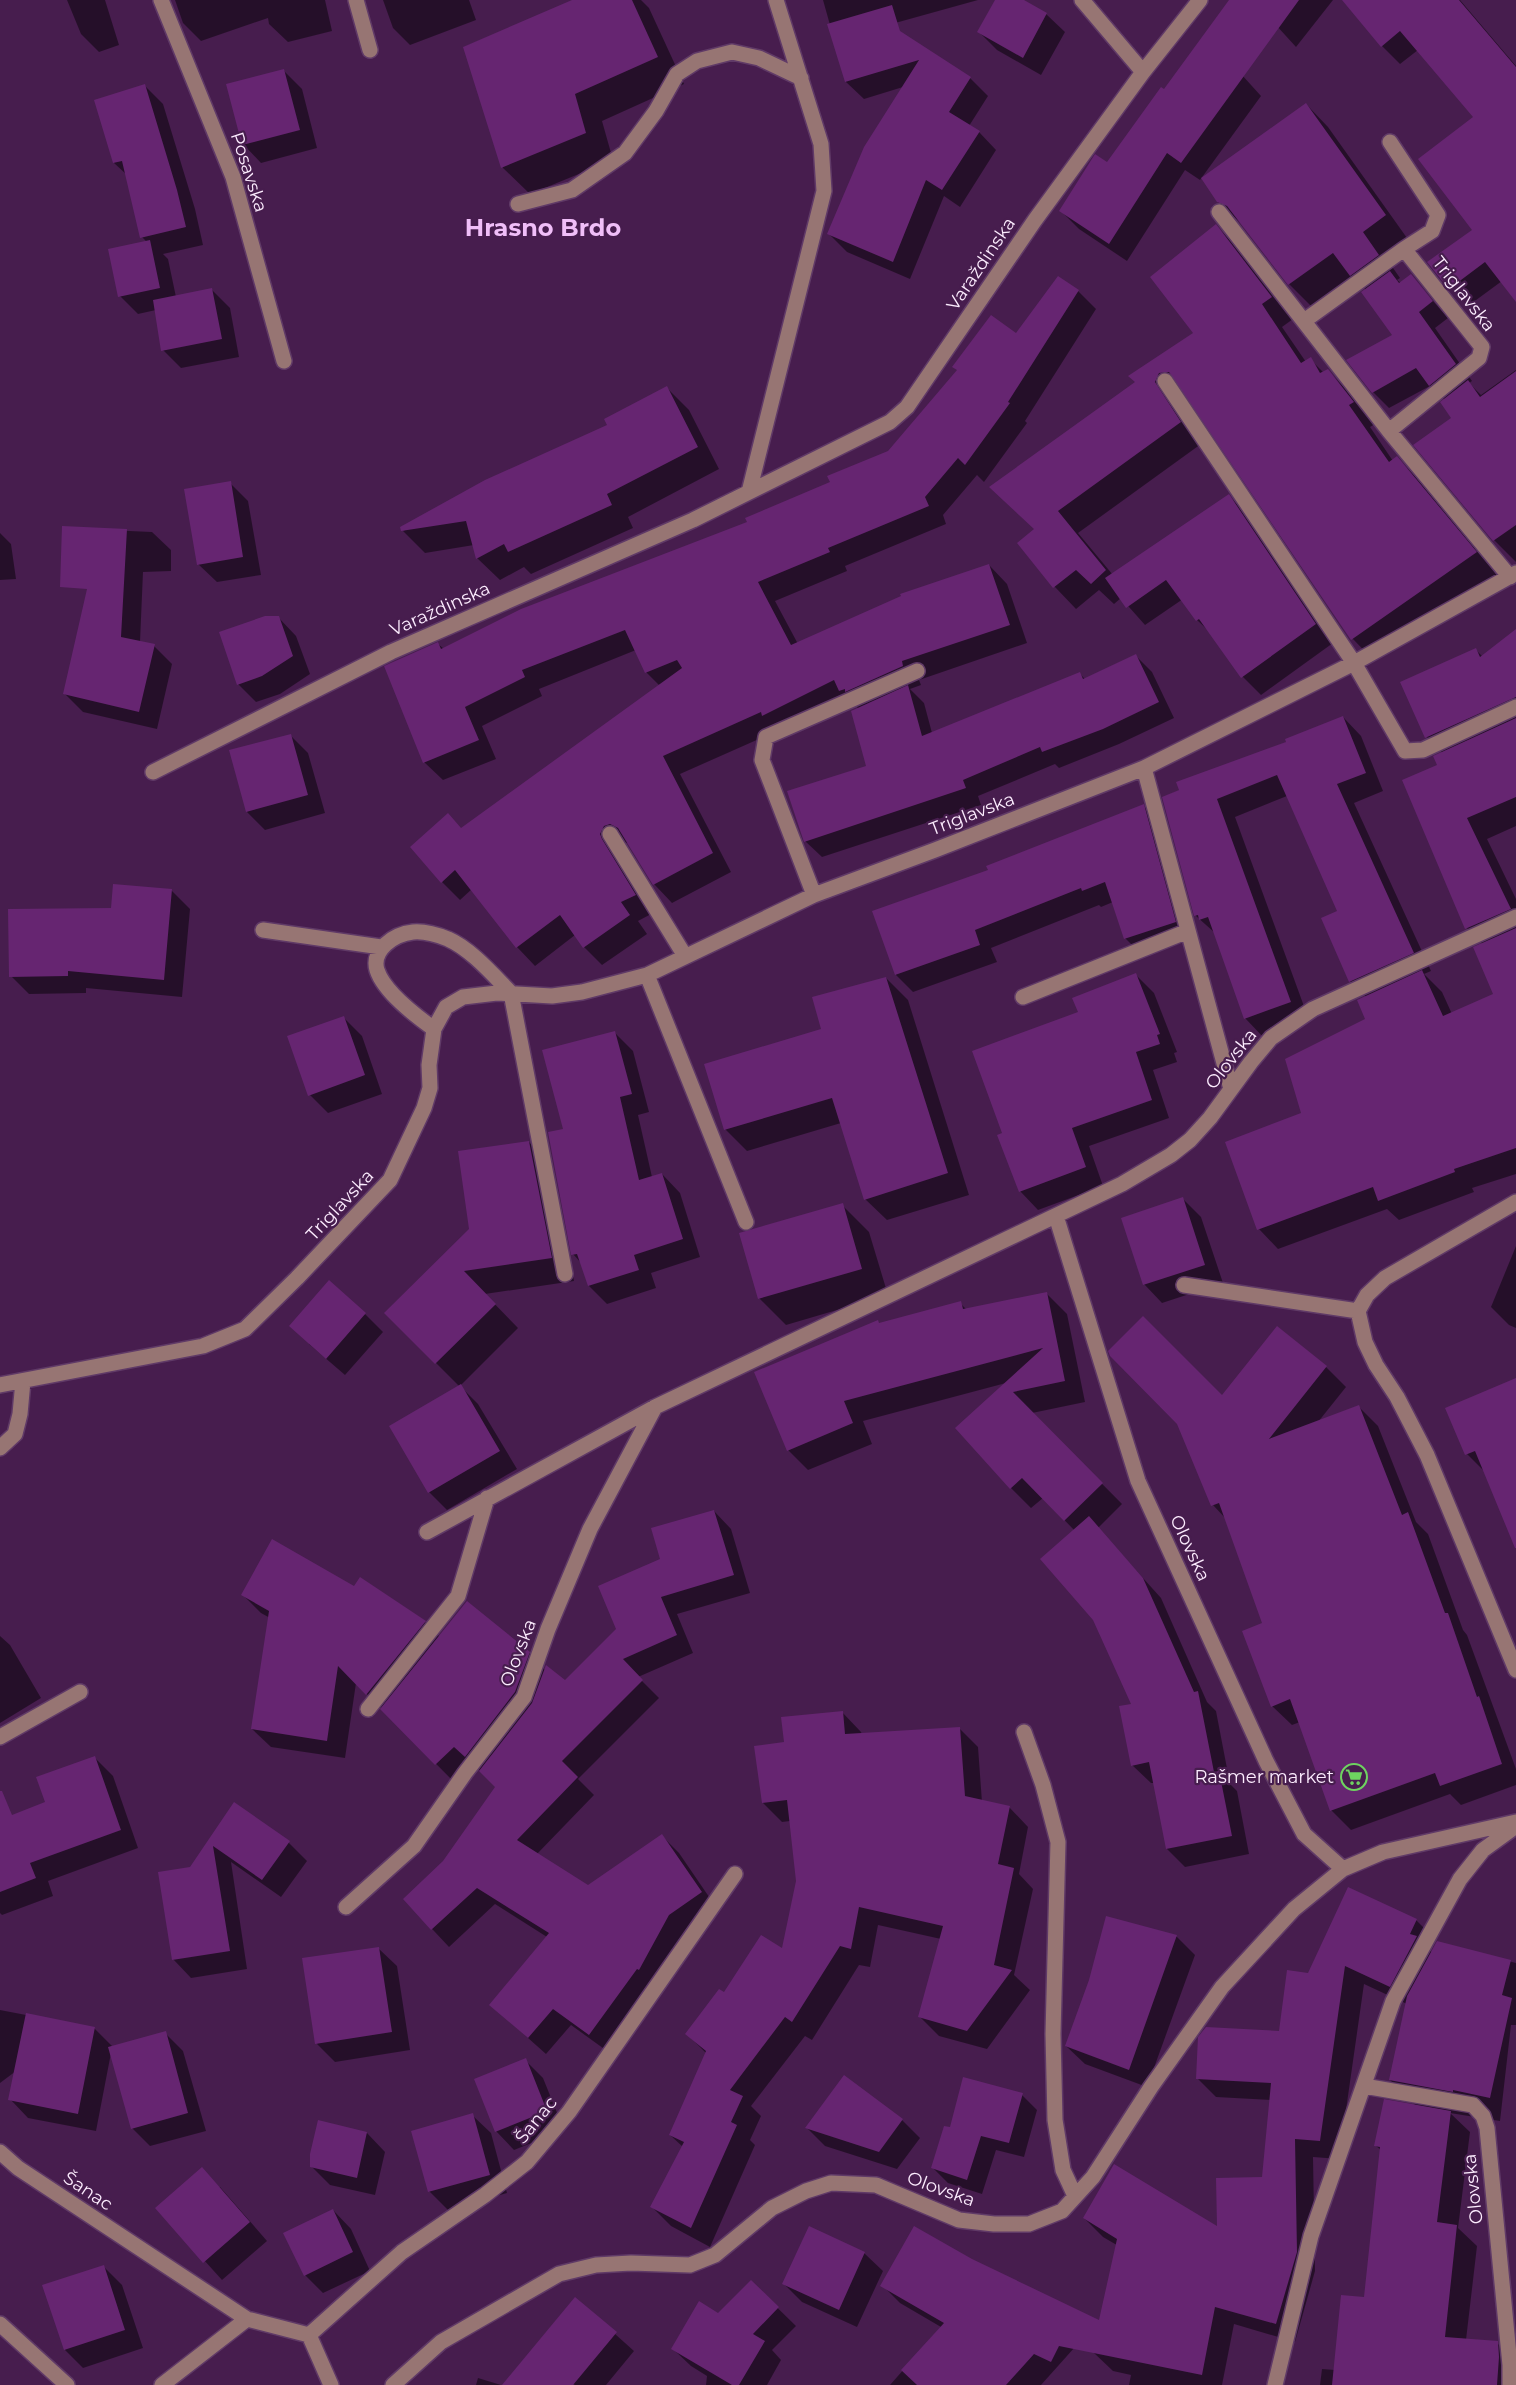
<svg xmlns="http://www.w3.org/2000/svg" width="1516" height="2385" viewBox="0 0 1516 2385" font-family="Montserrat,sans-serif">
<rect width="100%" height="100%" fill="#471d4e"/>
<path fill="#0007" d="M67 0H105L119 45 99 52 81 34Z
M175 0H325L332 31 288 42 269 24 268 18 201 41 183 23Z
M383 0H469L476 20 410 45 393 28Z
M576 0H641L649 8 684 84 602 121 613 160 530 194 503 168 464 47Z
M823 0H978L888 25 970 78 988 96 969 126 979 132 996 150 960 207 944 196 910 279 847 252 829 234 903 87 864 99 846 82Z
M997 0H1021L1046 14 1065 32 1041 75 997 50 979 32Z
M1253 0H1333L1296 47Z
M1344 0H1460L1516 66V295L1502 281 1468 306 1450 288 1474 230 1475 117 1418 50 1400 64 1382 46Z
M1223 54 1261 96 1200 180 1185 170 1127 261 1079 229 1061 211 1108 164 1165 91Z
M284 71 302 89 317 148 261 163 243 144Z
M145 86 163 104 195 209 203 245 163 254 168 259 176 297 212 290 230 308 239 357 181 368 163 350 156 310 138 314 120 296 147 242 142 237 127 175 114 163Z
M1306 104 1328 127 1407 238 1384 255 1400 278 1397 280 1401 283 1411 276 1448 318 1435 328 1472 381 1469 383 1481 395 1516 370V562L1494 540 1453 418 1445 400 1430 386 1389 408 1373 392 1394 335 1366 290 1353 277 1311 306 1289 284 1243 225 1218 202Z
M1216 226 1238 248 1293 319 1282 327 1306 362 1310 359 1324 373 1328 371 1350 393 1375 424 1370 427 1393 461 1397 458 1419 480 1497 575 1374 661 1353 639 1187 394H1182L1201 444 1078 533 1113 575 1229 496 1247 514 1333 643 1261 695 1243 677 1213 635 1197 620 1183 599 1145 625 1121 598 1114 604 1099 590 1076 609 1055 587 1019 544 1035 530 1136 383 1195 333Z
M1078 291 1096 309 1025 421 1027 423 984 482 977 475 943 515 946 524 845 566 847 571 775 601 798 644 989 565 1007 584 1027 643 919 680 921 685 910 689 924 703 932 733 1080 674 1085 679 1135 655 1152 672 1174 718 1119 744 1059 768 1055 764 978 796 981 805 822 857 805 841 867 767 859 709 849 699 680 774 731 872 672 903 654 884 628 842 623 844 653 913 638 921 647 934 602 965 584 947 575 935 535 966 517 947 472 889 460 900 442 882 462 829 660 686 646 672 636 650 539 689 542 696 482 726 496 759 443 780 424 762 438 644 444 649 749 522 831 483 889 452 1017 335Z
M667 388 689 410 719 469 628 517 633 528 531 574 524 567 500 580 477 558 474 545 425 553 403 531 609 426Z
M230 483 248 501 261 575 217 582 198 564Z
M63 528 152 532 171 550V571L143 572 140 642 154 646 172 664 157 729 83 712 65 694 90 585Z
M0 533 11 544 16 579 0 580Z
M278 617 296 636 310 674 280 694 256 702 238 684Z
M1516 631V826L1487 839 1516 899V1174L1472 1188 1474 1192 1399 1220 1387 1209 1278 1249 1259 1229 1303 1114 1367 1019 1366 997 1350 981 1339 912 1287 796 1235 817 1309 1020 1263 1037 1245 1018 1215 933 1196 916 1164 797 1343 717 1361 736 1383 791 1354 803 1431 971 1424 974 1442 992 1452 1014 1495 995 1483 945 1467 928 1404 781 1439 765 1446 757 1427 737 1402 682 1476 650 1483 657Z
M290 735 308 753 325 813 265 830 247 812Z
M1143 805 1160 823 1192 940 1142 955 1125 938 1113 902 1101 907 1099 905 991 948 997 962 913 992 896 975 874 912 990 871Z
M171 890 190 909 182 997 86 988V993L29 994 11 976 112 909Z
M1136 975 1154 993 1177 1052 1174 1053 1177 1062 1153 1070 1169 1118 1089 1146 1103 1186 1038 1210 1020 1191 1004 1134 1080 1013Z
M886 978 908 1000 969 1195 887 1220 865 1199 841 1123 747 1151 725 1129 823 1030Z
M344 1018 362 1036 382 1094 328 1113 310 1095Z
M615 1033 633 1051 649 1112 638 1115 652 1177 662 1174 680 1193 700 1257 651 1273 656 1288 607 1304 589 1286 582 1264 573 1254 565 1130Z
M529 1142 552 1166 574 1281 485 1294 518 1328 460 1386 478 1404 517 1469 447 1510 429 1492 459 1386 386 1313 471 1229Z
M1183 1199 1201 1217 1223 1283 1162 1303 1144 1284Z
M842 1205 869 1232 888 1295 786 1325 759 1298Z
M1516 1246V1328L1509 1325 1491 1307Z
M1047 1294 1067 1314 1085 1402 1032 1413 1122 1504 1098 1528 1161 1598 1207 1702 1216 1711 1230 1784 1237 1791 1249 1854 1185 1867 1167 1849 1154 1783H1151L1132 1765 1133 1705 1075 1531 1043 1498 1031 1508 1011 1488 1006 1383 863 1421 872 1444 808 1470 788 1450 879 1324 960 1303 967 1310Z
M365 1314 383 1332 345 1375 309 1344Z
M1278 1328 1326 1367 1346 1387 1318 1422 1358 1406 1378 1426 1416 1522 1428 1534 1463 1630 1467 1635 1516 1769V1785L1461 1805 1450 1794 1351 1830 1331 1810 1300 1722 1292 1725 1272 1706 1264 1624 1226 1519 1213 1505 1178 1424 1222 1398Z
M1516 1385V1534L1484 1471 1467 1454Z
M714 1511 731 1529 750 1593 677 1614 693 1653 638 1677 659 1698 578 1779 594 1795 537 1854 588 1887 662 1836 679 1853 718 1910 607 2051 571 2025 546 2054 491 2005 547 1937 495 1904 449 1947 405 1900 444 1862 497 1787 473 1764 454 1782 356 1683 345 1758 271 1747 252 1729 270 1618 261 1613 243 1595 355 1588 425 1622 440 1637 529 1653 545 1670 565 1682 618 1629 662 1560Z
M0 1636 10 1645 41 1698 0 1723Z
M842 1712 861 1732 862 1735 959 1728 978 1747 982 1802 1009 1807 1028 1827 1019 1874 1033 1889 1014 1975 1030 1990 987 2049 939 2036 920 2017 941 1939 878 1925 870 1967 859 1965 812 2040 805 2036 751 2106 761 2116 750 2140 755 2145 710 2247 671 2226 652 2207 683 2147 670 2135 707 2054 687 2034 724 1995 783 1951 797 1881 790 1821 782 1822 763 1803 785 1743Z
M95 1758 113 1776 138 1848 48 1881 53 1896 2 1915 0 1913V1821L47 1803Z
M235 1804 289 1843 307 1861 281 1897 231 1862 247 1969 191 1978 173 1959 191 1868Z
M1107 1918 1177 1937 1195 1955 1147 2087 1085 2064 1066 2046 1090 1980Z
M1416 1920 1435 1939 1430 1950 1432 1953 1438 1943 1516 1963V2025H1511L1500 2121 1450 2113 1470 2132 1458 2228 1477 2246 1466 2340 1497 2343 1516 2362V2385H1320L1322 2369 1335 2370 1365 2299 1381 2150 1376 2146 1417 2107 1390 2080 1407 2004 1364 1984 1339 2159 1313 2157 1315 2271 1295 2342 1234 2324 1222 2385H1129L1131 2375 1113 2371 1094 2353 1146 2262 1103 2237 1084 2218 1219 2229 1264 2179 1271 2100 1216 2097 1197 2078 1280 2033 1309 1975Z
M378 1948 397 1966 410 2050 335 2062 317 2044Z
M0 2010 94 2028 113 2047 165 2033 183 2051 206 2131 150 2146 132 2128 111 2053 96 2131 28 2118 10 2099 16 2071 0 2083Z
M525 2060 543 2078 564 2130 514 2150 496 2131Z
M1022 2095 1037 2110 1024 2157 996 2150 982 2194 948 2183 933 2168 951 2129Z
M472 2115 491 2133 507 2193 448 2210 429 2191Z
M902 2120 920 2138 897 2169 825 2146 807 2128Z
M367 2133 385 2152 375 2195 330 2185 312 2167Z
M220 2187 267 2241 222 2280 157 2208Z
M333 2210 351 2229 370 2271 323 2293 305 2275Z
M864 2253 883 2271 857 2327 802 2302 784 2284Z
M104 2267 122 2285 143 2348 83 2368 65 2350Z
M751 2282 796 2326 772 2350 781 2360 767 2385H706L707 2376 691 2366 673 2349 719 2315Z
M882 2285 1092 2328 1041 2385H890L941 2327 900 2303Z
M576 2299 634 2351 606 2385H575L568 2380 567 2385H504Z
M478 2378 501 2385H476Z"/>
<path fill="#662571" d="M572 0H632L658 57 575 94 586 133 501 168 463 47Z
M995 0H1024L1047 13 1023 58 977 32Z
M1229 0H1299L1181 163 1167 153 1109 244 1059 211 1095 154 1107 162 1161 87 1164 89Z
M1342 0H1459L1516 67V302L1485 262 1449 289 1427 262 1472 230 1418 159 1473 117 1400 31 1381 47Z
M892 5 900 31 971 77 949 112 980 131 942 190 926 180 893 262 827 234 864 147 919 60 845 82 827 24Z
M284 69 300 130 242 145 226 84Z
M145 84 177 190 186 227 140 238 122 161 113 163 94 100Z
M1306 103 1386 215 1363 232 1379 255 1350 276 1333 253 1288 285 1227 206 1217 202 1201 178Z
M1216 224 1272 297 1262 304 1301 363 1311 357 1320 373 1328 369 1354 402 1349 405 1389 462 1397 456 1477 552 1351 640 1169 372 1159 373 1155 382 1181 422 1058 511 1106 570 1091 584 1076 570 1053 588 1017 543 1034 529 989 487 1135 382 1128 376 1193 333 1150 277Z
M150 240 160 288 118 297 108 249Z
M1390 271 1399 283 1411 274 1433 301 1419 312 1456 364 1429 386 1416 368 1372 393 1346 360 1392 335 1361 292Z
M1058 276 1079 290 1008 402 1010 403 965 465 958 458 925 497 929 506 828 548 830 552 758 582 791 645 901 596 900 594 989 564 1010 625 902 661 903 666 845 692V689L839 691 834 680 762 716 761 712 663 756 713 853 653 885 618 828 610 824 604 826 600 834 602 839 636 895 621 902 630 915 583 948 560 915 516 948 455 870 441 883 410 847 448 813 461 828 682 668 677 660 645 673 625 630 522 670 525 677 465 707 479 740 423 763 384 666 438 642 441 649 521 609 747 522 745 518 830 482 827 476 888 451 957 370 952 367 991 315 1016 333Z
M212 288 222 339 161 351 153 300Z
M1516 371V525L1493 541 1413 445 1451 418 1440 402 1468 380 1480 397Z
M667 386 698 447 607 494 612 505 508 552 504 544 476 559 466 521 401 531 400 527 485 480 607 425 604 419Z
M231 481 243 557 197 565 184 489Z
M1229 494 1316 624 1241 678 1199 619 1196 621 1166 580 1126 608 1105 578Z
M62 526 127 529 121 637 155 644 139 712 63 694 87 589 60 587Z
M265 616H279L293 656 262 676 237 685 219 632Z
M1516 629V697L1425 738 1400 682 1476 648 1480 657Z
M1136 654 1159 702 1103 729 1042 752 1040 747 963 780 966 788 804 842 787 791 866 766 851 711 908 685 922 736 1080 672 1083 679Z
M1343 716 1366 773 1337 784 1414 953 1349 982 1321 918 1337 911 1277 775 1217 799 1291 1002 1244 1019 1208 917 1199 920 1198 915 1194 916 1162 797 1179 790 1176 782 1286 742 1285 739Z
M1516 718V797L1467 818 1511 909 1465 929 1402 780 1437 765 1433 756Z
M291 734 308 795 246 812 229 750Z
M1144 804 1176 922 1124 939 1105 882 1082 891 1081 888 975 930 980 945 895 975 872 911 988 870 986 866Z
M113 884 172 889 164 980 68 971V976L9 977 8 909 111 908Z
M1516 928V1148L1454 1169 1455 1172 1378 1201 1373 1187 1257 1230 1225 1142 1301 1113 1285 1059 1365 1019 1357 1000 1422 970 1443 1016 1493 994 1473 947Z
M1136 973 1160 1034 1157 1035 1160 1044 1136 1052 1152 1100 1072 1128 1086 1167 1019 1192 997 1135 1002 1133 972 1051 1078 1012 1072 998Z
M886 977 948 1173 864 1200 832 1098 724 1130 704 1064 821 1029 812 997Z
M344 1016 365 1075 308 1096 287 1036Z
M615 1031 632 1094 620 1097 639 1180 662 1173 683 1239 634 1255 639 1270 588 1286 577 1254 571 1255 548 1132 563 1129 542 1050Z
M529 1141 552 1258 464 1271 496 1304 435 1364 384 1313 469 1229 458 1151Z
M1183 1197 1205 1265 1143 1285 1121 1218Z
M843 1203 862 1269 758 1299 739 1233Z
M329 1280 366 1313 326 1359 289 1326Z
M1047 1292 1065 1381 1013 1392 1103 1483 1064 1521 1022 1478 1010 1489 955 1428 1043 1348 844 1401 853 1423 787 1451 754 1372 878 1320 879 1323 961 1301 963 1309Z
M1143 1316 1222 1395 1277 1326 1327 1366 1269 1439 1359 1405 1402 1515 1408 1512 1445 1613H1448L1477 1697 1479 1696 1502 1764 1440 1786 1435 1773 1330 1811 1290 1699 1271 1707 1242 1631 1262 1623 1219 1503 1211 1506 1177 1424 1110 1356 1108 1351Z
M1516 1378V1548H1515L1475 1451 1465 1455 1445 1408Z
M461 1384 500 1451 428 1493 389 1426Z
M714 1510 734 1575 661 1597 677 1635 623 1659 643 1680 562 1761 578 1777 517 1840 588 1885 662 1834 702 1892 669 1915 639 1970 637 1969 589 2035 553 2009 528 2038 489 2005 549 1933 477 1888 431 1930 403 1899 443 1861 495 1787 479 1771 532 1703 546 1665 565 1680 616 1629 598 1586 660 1559 651 1528Z
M1089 1516 1143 1578 1194 1692 1198 1691 1214 1772 1219 1771 1232 1836 1166 1849 1149 1762 1131 1766 1119 1706 1131 1704 1093 1620 1040 1559Z
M272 1539 354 1586 360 1577 426 1621 366 1695 338 1666 327 1741 251 1729 269 1611 241 1595Z
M467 1601 530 1652 515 1692 465 1757 454 1747 435 1765 380 1709Z
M843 1711 845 1734 960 1727 965 1796 1010 1806 998 1864 1014 1868 994 1965 1012 1970 967 2031 918 2017 943 1926 859 1907 851 1949 840 1946 792 2022 785 2017 730 2090 743 2096 731 2122 737 2125 691 2228 650 2207 684 2142 669 2135 706 2051 685 2034 719 1989 724 1992 761 1935 782 1948 796 1881 787 1800 762 1803 754 1746 784 1742 781 1717Z
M95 1756 121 1830 30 1863 36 1878 0 1892V1791H2L12 1815 45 1802 36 1777Z
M234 1802 290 1841 262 1880 213 1846 230 1951 172 1960 158 1872 190 1867Z
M1348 1887 1417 1919 1410 1934 1417 1936 1390 1987 1345 1966 1320 2141 1295 2139 1297 2252 1276 2324 1215 2307 1202 2375 1059 2346 1051 2362 1034 2354 1006 2385H917L901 2370 944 2323 880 2286 914 2226 972 2259 1099 2320 1117 2239 1083 2218 1114 2164 1217 2226 1216 2178 1262 2177 1271 2083 1196 2079 1198 2037 1206 2027 1279 2031 1287 1970 1308 1973Z
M1106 1916 1177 1935 1129 2070 1065 2046 1089 1980Z
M1437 1941 1511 1960 1502 1995 1512 1998 1490 2098 1453 2090V2092L1389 2080 1407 1996Z
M379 1947 392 2032 315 2044 302 1958Z
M26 2013 95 2027 78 2114 8 2100Z
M166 2031 188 2113 131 2129 108 2047Z
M526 2058 547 2111 495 2132 474 2079Z
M844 2075 903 2119 879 2152 805 2128Z
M963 2077 1023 2093 1009 2143 981 2136 967 2180 931 2168 944 2126 950 2127Z
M1384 2099 1451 2111 1437 2222 1457 2225 1445 2337 1498 2341 1499 2357 1497 2385H1332L1341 2295 1364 2297 1380 2147 1374 2146Z
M473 2113 490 2175 428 2192 411 2131Z
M318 2120 367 2132 357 2178 310 2167V2154Z
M202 2167 250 2222 203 2263 155 2208Z
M333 2209 353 2252 304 2276 283 2233Z
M809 2226 865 2252 839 2310 782 2284Z
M104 2265 125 2330 64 2350 42 2285Z
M751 2280 779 2307 753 2334 765 2341 739 2385H732L671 2349 699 2301 718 2313Z
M575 2297 617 2332 573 2385H502Z"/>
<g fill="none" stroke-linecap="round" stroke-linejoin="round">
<defs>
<path id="minor" d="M161 0 233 177 284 361
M356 0 370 50
M1082 0 1143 72
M518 204 572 190 625 153 656 111 677 74 697 61 732 52 759 58 801 78
M1219 212 1389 431 1510 577
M1304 321 1404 249 1432 231 1438 215 1390 142
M1165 381 1354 663 1405 751 1423 750 1516 707
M1389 431 1479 358 1482 347 1404 249
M749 492 824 191 821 144 776 0
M1144 768 1231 1089
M153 772 391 652 693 520 890 422 907 407 1035 220 1143 72 1200 0
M610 834 685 956
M814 895 762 760 766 737 917 671
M263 930 381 947
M647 975 746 1222
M1023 997 1188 931
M434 1029C416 1016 384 992 377 970 371 950 394 934 413 932 424 931 438 935 448 939 471 949 494 976 511 993L565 1274
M1516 1202 1385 1278 1367 1295 1358 1311 1365 1342 1376 1365 1397 1397 1427 1455 1516 1670
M1056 1216 1138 1481 1266 1761 1304 1834 1343 1869
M1184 1285 1358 1311
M0 1385 203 1346 245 1329 297 1278 390 1180 424 1108 430 1088 429 1065 434 1029 446 1007 463 997 497 993 552 996 582 992 647 975 814 895 935 850 1144 768 1354 663 1516 573
M0 1448 15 1434 20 1414 23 1381
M427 1532 655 1407 1122 1184 1171 1155 1190 1140 1210 1118 1251 1062 1271 1038 1313 1009 1516 917
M368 1709 458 1596 487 1498
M1024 1732 1043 1785 1058 1842 1053 2034 1055 2120 1063 2170 1075 2196
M0 1737 80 1692
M346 1907 414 1846 465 1773 524 1697 548 1629 590 1529 655 1407
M1364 2086 1473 2105 1483 2116 1487 2128 1510 2365V2385
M0 2152 18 2168 247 2319 309 2335 331 2385
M0 2324 67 2385
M309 2335 402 2252 485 2195 527 2162 569 2112 735 1874
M162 2385 247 2319
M393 2385 441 2342 559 2274 596 2265 631 2263 690 2265 715 2255 772 2208 806 2191 831 2183 876 2185 959 2220 994 2224H1029L1062 2211 1093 2177 1151 2087 1222 1987 1294 1909 1343 1869 1383 1852 1516 1822
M1275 2385 1311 2236 1393 2001 1460 1879 1483 1850 1516 1826"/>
</defs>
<use href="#minor" stroke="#603a67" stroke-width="18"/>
<use href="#minor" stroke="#977573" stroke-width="15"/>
</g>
<defs>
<symbol id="supermarket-ring" viewBox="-11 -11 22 22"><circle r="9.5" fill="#471d4e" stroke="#6ed360" stroke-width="1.5"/><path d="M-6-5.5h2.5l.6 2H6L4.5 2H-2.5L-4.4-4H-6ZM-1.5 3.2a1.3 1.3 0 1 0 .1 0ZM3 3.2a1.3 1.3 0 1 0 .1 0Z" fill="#6ed360"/></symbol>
</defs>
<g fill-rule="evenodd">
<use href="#supermarket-ring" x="1339" y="1762" width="30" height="30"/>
</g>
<g text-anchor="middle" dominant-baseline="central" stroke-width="4.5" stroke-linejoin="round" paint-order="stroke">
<g font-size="18" fill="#fcecfe" stroke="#471d4e">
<text transform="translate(249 172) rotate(72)">Posavska</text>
<text transform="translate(981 264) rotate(-56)">Varaždinska</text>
<text transform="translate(1464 294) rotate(52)">Triglavska</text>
<text transform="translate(440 609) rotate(-24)">Varaždinska</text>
<text transform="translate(972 814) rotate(-21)">Triglavska</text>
<text transform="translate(1231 1059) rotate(-52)">Olovska</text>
<text transform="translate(340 1205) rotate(-47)">Triglavska</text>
<text transform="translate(1190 1548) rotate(65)">Olovska</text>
<text transform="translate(518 1653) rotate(-69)">Olovska</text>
<text transform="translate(536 2120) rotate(-51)">Šanac</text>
<text transform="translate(941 2189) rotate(20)">Olovska</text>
<text transform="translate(1473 2189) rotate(-96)">Olovska</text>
<text transform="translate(88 2191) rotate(34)">Šanac</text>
</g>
<g font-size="18" fill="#fcecfe" stroke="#471d4e" text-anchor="end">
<text x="1334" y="1777">Rašmer market</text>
</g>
<g font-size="24" font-weight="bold" fill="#f0bef8" stroke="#471d4e">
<text x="543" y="227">Hrasno Brdo</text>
</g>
</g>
</svg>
